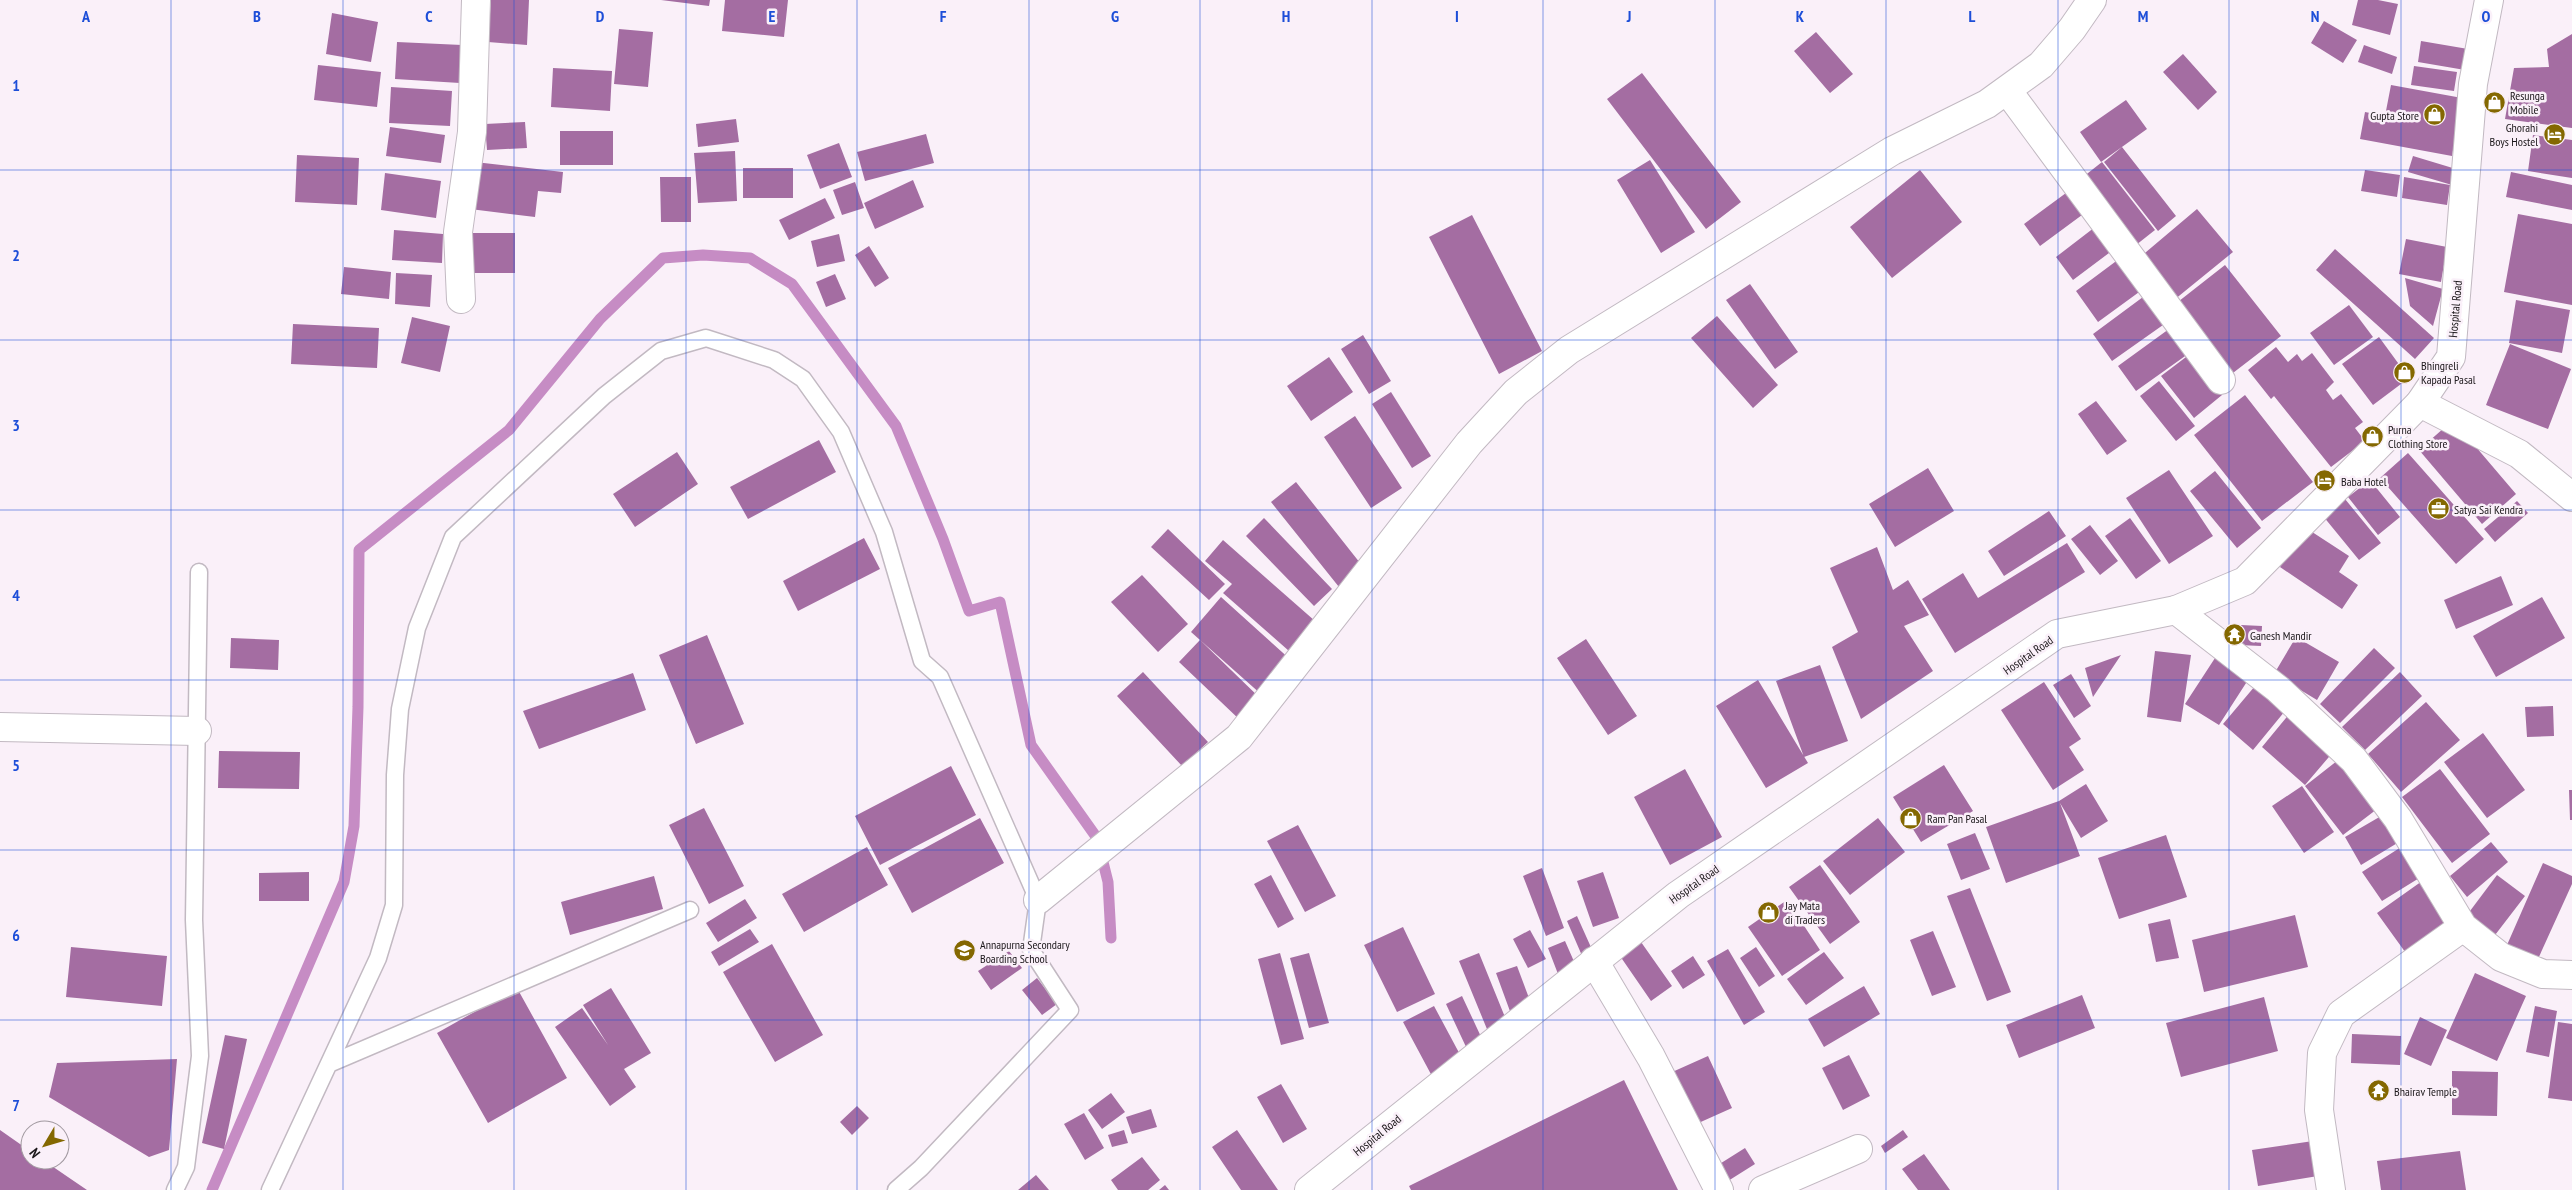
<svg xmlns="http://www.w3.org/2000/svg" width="2572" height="1190" viewBox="0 0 2572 1190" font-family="'PT Sans Narrow',sans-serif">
<rect width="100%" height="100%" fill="#faf0f9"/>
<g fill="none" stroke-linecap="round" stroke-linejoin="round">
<path stroke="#c68cc4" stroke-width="11" d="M212 1190 344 882 354 826 358 707 359 550 509 430 600 319 663 258 703 255 750 258 792 284 896 426 943 539 969 611 1000 602 1031 745 1097 838 1108 882 1111 938"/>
</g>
<path fill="#a46da2" d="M491 0H529L527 45 488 42Z
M661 0H710L709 6Z
M725 0H788L784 37 722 31Z
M2358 0H2378L2398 4 2390 35 2352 25Z
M332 13 378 22 371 62 326 54Z
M2324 21 2357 40 2343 63 2311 43Z
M619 29 653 32 648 87 614 84Z
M1816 32 1853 74 1830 93 1794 51Z
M2572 34V128L2505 119 2514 68 2549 67 2547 49Z
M2421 41 2468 49 2465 70 2418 62Z
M397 42 462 45 460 83 395 79Z
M2364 45 2397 57 2392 74 2358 62Z
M2183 54 2217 92 2198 110 2163 72Z
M318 65 381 72 377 107 314 100Z
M2414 66 2457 72 2454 91 2411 85Z
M553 68 612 71 610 111 551 107Z
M1642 73 1741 202 1706 229 1607 99Z
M2391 85 2462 98 2452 156 2360 139 2365 112 2385 116Z
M391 87 452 91 450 126 389 123Z
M2126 100 2147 129 2101 162 2080 132Z
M736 119 739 142 698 147 696 124Z
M525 122 527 148 487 150 485 124Z
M390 127 445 135 441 163 386 156Z
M560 131H613V165H560Z
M926 134 934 163 865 181 857 152Z
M2533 135 2572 140V178L2528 171Z
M839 143 852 177 820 189 807 155Z
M2122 147 2176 216 2158 231 2104 162Z
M735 151 737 201 698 203 694 153Z
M297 155 359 158 357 205 295 202Z
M2413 156 2456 169 2452 185 2408 172Z
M1650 160 1695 232 1661 253 1617 180Z
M475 162 563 172 561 193 538 191 535 217 470 209Z
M2102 162 2155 230 2136 245 2083 177Z
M743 168H793V198H743Z
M1920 170 1962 222 1892 278 1850 227Z
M2365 170 2400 175 2397 197 2361 191Z
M2511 172 2572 185V210L2506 197Z
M385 173 441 181 436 218 381 210Z
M660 177H691V222H661Z
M2404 177 2450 185 2447 205 2402 198Z
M913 180 924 207 875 229 864 203Z
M855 182 864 208 842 215 833 190Z
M2066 193 2082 215 2040 246 2024 224Z
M825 198 835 218 789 240 779 220Z
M2197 209 2233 252 2174 300 2139 258Z
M2518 214 2572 224V305L2504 292Z
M1472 215 1542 351 1499 374 1429 237Z
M2099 224 2117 247 2073 280 2056 257Z
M394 230 443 234 442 263 392 260Z
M470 233H515V273H470Z
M839 234 845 261 817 267 811 241Z
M2406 239 2447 247 2441 282 2399 274Z
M869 246 889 278 875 287 855 255Z
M2335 249 2434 338 2415 359 2316 270Z
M2123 256 2146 287 2098 322 2076 291Z
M2225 265 2281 336 2229 376 2174 305Z
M344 267 391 272 389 299 341 294Z
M396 273 432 275 430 307 395 304Z
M835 274 846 299 826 307 816 282Z
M2405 278 2443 289 2433 326 2410 306Z
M1750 284 1798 352 1775 369 1726 300Z
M2143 297 2163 325 2112 361 2093 334Z
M2516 300 2570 310 2562 353 2509 343Z
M2349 305 2373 337 2334 365 2310 333Z
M1717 316 1778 385 1753 408 1691 338Z
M412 317 450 326 440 372 401 363Z
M293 324 379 328 377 368 291 364Z
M2169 329 2188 354 2136 391 2118 366Z
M1363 335 1391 381 1369 394 1341 349Z
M2379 337 2409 378 2373 405 2342 364Z
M2510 344 2571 369 2548 429 2486 405Z
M2276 347 2288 362 2297 354 2302 361 2312 353 2334 382 2326 390 2333 400 2341 394 2363 422 2355 428 2365 441 2331 467 2274 396 2271 399 2248 370Z
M2190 354 2222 395 2194 418 2161 376Z
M1329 357 1353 392 1311 421 1287 386Z
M2159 381 2195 426 2176 441 2140 396Z
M1391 392 1431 456 1412 468 1372 404Z
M2245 395 2313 482 2262 521 2194 435Z
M2096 401 2127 441 2107 455 2078 414Z
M1355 416 1402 488 1371 508 1324 437Z
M2453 420 2516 494 2482 524 2419 450Z
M819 440 836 472 748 519 730 487Z
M677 452 698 484 635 527 613 494Z
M2408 453 2484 539 2456 564 2380 478Z
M1928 468 1954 511 1895 547 1869 504Z
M2169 470 2213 536 2169 564 2126 498Z
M2215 471 2261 528 2237 548 2190 491Z
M2370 480 2400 517 2378 535 2348 497Z
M1296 482 1364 568 1339 587 1271 502Z
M2345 499 2381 543 2359 560 2323 516Z
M2517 501 2528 513 2495 542 2484 529Z
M2049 511 2066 536 2004 576 1988 551Z
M1264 518 1332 589 1314 606 1246 536Z
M2130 518 2161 561 2136 579 2105 536Z
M2090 525 2118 561 2100 575 2071 539Z
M2306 528 2349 556 2339 572 2358 585 2342 609 2280 567Z
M1168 529 1225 584 1209 600 1151 547Z
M864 538 880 569 798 611 783 581Z
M1223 540 1315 621 1289 651 1223 593 1232 584 1205 561Z
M2067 543 2085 572 1955 653 1922 599 1963 573 1978 598Z
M1877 547 1893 590 1908 580 1929 615 1904 626 1933 671 1861 719 1832 647 1858 632 1830 568Z
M1142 575 1188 624 1158 652 1111 602Z
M2501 576 2513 605 2456 629 2444 600Z
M1221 597 1292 661 1262 695 1191 632Z
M2542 597 2565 638 2496 677 2473 636Z
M2241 625 2262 626 2261 646 2239 645Z
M707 635 744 724 696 744 659 655Z
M2296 637 2339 662 2317 700 2274 674Z
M231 638 279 640 278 670 230 668Z
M1586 639 1637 716 1608 735 1557 658Z
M1200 640 1262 700 1241 721 1179 662Z
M2374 648 2395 668 2340 723 2320 704Z
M2155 651 2191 655 2181 722 2147 717Z
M2121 655 2093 697 2085 668Z
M2215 658 2248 680 2219 725 2185 704Z
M1820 665 1848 741 1804 757 1776 681Z
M1143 672 1208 742 1182 766 1117 696Z
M2400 672 2422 696 2365 750 2342 727Z
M633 673 646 710 539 749 523 711Z
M2071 674 2091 706 2074 718 2053 685Z
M1758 680 1808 763 1766 788 1716 706Z
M2044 682 2081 739 2069 747 2084 770 2053 790 2001 710Z
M2255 686 2285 711 2253 750 2223 724Z
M2426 702 2460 740 2401 792 2368 754Z
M2553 706 2554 736 2527 737 2525 707Z
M2290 713 2334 751 2305 785 2262 747Z
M2483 733 2525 790 2487 818 2444 762Z
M219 751 300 752 299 789 218 788Z
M2342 757 2381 806 2343 835 2305 786Z
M1944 765 1973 811 1921 842 1893 797Z
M951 766 976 815 880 865 855 816Z
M1685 769 1722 837 1670 865 1634 797Z
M2440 769 2490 834 2452 863 2402 797Z
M2086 784 2108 821 2081 838 2060 803 2080 856 2006 883 1986 827 2059 801Z
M2302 786 2334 832 2304 853 2272 806Z
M2569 790H2572V820H2570Z
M704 808 744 886 709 904 669 825Z
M2388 812 2404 839 2361 865 2345 837Z
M980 818 1004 863 912 913 888 868Z
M1878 818 1905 852 1850 895 1823 861Z
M1298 825 1336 896 1305 912 1267 841Z
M1975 833 1990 869 1961 880 1947 844Z
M2166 835 2187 897 2119 919 2098 858Z
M2409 842 2429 872 2382 901 2362 872Z
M2491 842 2508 862 2467 897 2450 876Z
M867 847 888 885 804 932 782 894Z
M2543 863 2572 876V884L2538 959 2507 945Z
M1820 865 1860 922 1830 944 1789 887Z
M1542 868 1564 928 1546 936 1523 876Z
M309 872V901H259V873Z
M1603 872 1619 918 1593 927 1577 881Z
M1271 875 1294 919 1278 928 1254 884Z
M2497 875 2525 896 2492 939 2464 919Z
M654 876 663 909 570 935 561 902Z
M2425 879 2456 922 2408 956 2377 913Z
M1970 888 2011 992 1987 1001 1947 896Z
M745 899 757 918 718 942 706 923Z
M1787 900 1820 950 1782 976 1748 927Z
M2295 915 2308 967 2204 992 2192 940Z
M1577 916 1594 954 1583 958 1567 921Z
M2170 919 2179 958 2156 962 2148 924Z
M1403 927 1435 994 1397 1012 1364 945Z
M750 929 759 942 719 966 711 952Z
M1530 930 1546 959 1528 968 1513 939Z
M1933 931 1956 987 1932 996 1910 940Z
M1565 941 1576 966 1558 974 1548 948Z
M1641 942 1672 986 1651 1001 1620 956Z
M772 944 823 1035 775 1062 723 972Z
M71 947 167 956 162 1006 66 997Z
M1756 947 1775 976 1759 987 1740 958Z
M1728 949 1765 1012 1744 1025 1707 961Z
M1009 951 1022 968 991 990 978 971Z
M1824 952 1844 978 1806 1005 1787 979Z
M1280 953 1304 1039 1281 1045 1258 959Z
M1309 953 1329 1023 1309 1028 1290 958Z
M1479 953 1509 1027 1489 1034 1459 961Z
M1693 956 1705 975 1683 989 1671 971Z
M1517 966 1532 1006 1511 1014 1496 973Z
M2475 973 2526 996 2497 1061 2446 1038Z
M1037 978 1057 1004 1042 1015 1022 990Z
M1864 986 1880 1014 1824 1047 1808 1019Z
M517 988 567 1078 488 1123 437 1033Z
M611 988 651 1053 624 1069 636 1087 610 1106 555 1027 582 1008 608 1045 583 1005Z
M2082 995 2095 1028 2019 1058 2006 1025Z
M1462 996 1483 1041 1467 1049 1446 1004Z
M2264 997 2278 1051 2181 1077 2166 1023Z
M1434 1006 1464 1062 1433 1078 1403 1022Z
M2535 1006 2557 1011 2549 1057 2526 1052Z
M2420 1017 2447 1030 2431 1066 2404 1054Z
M2558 1022 2572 1024V1101L2548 1098Z
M2352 1034 2401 1036 2400 1065 2351 1063Z
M225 1035 247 1039 224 1149 202 1143Z
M1849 1055 1870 1096 1843 1110 1822 1068Z
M1708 1056 1732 1108 1694 1125 1670 1073Z
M177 1059 169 1150 149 1157 49 1097 57 1063Z
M2452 1071 2498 1072 2497 1116 2452 1115Z
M1624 1080 1678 1190H1411L1409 1186Z
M1281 1084 1307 1129 1283 1143 1257 1097Z
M1111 1093 1125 1112 1102 1129 1088 1110Z
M857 1106 869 1118 852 1135 840 1122Z
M1151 1109 1157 1127 1132 1134 1126 1117Z
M1084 1113 1104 1148 1085 1160 1064 1124Z
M0 1130 30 1151V1160H43L87 1190H0Z
M1124 1130 1128 1143 1112 1147 1108 1135Z
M1237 1130 1278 1190H1241L1212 1147Z
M1903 1130 1908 1137 1885 1153 1881 1146Z
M2313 1141 2318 1176 2258 1186 2252 1150Z
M1745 1148 1755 1164 1728 1181 1718 1165Z
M2460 1151 2466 1190H2381L2377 1161Z
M1924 1154 1950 1190H1918L1902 1169Z
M1142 1157 1160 1180 1148 1190H1118L1111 1180Z
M1036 1175 1049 1190H1018Z
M1165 1185 1169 1190H1159Z"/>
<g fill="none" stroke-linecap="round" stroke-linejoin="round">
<defs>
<path id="service" d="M329 1064 690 910
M175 1190 186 1167 200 1056 194 920 199 572
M270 1190 378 958 394 905 395 775 400 709 417 628 453 537 604 396 661 351 706 338 774 360 803 379 841 432 884 532 922 661 940 677 1038 900 1031 950 1070 1010 921 1168 896 1190"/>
<path id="minor" d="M2007 90 2221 380
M461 299 458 232 472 132 476 0
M2420 403 2519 454 2572 497
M2176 610 2278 689 2354 760 2398 819 2463 927 2501 957 2543 974 2572 975
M0 727 197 731
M1038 900 1239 737 1469 443 1516 392 1569 350 1892 151 1987 104 2041 65 2072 29 2092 0
M1594 961 1651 1057 1719 1190
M1763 1190 1858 1149
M2331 1190 2319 1110 2322 1053 2341 1014 2463 927"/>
<path id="tertiary" d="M1309 1190 1678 895 2057 634 2176 610 2245 581 2420 403 2451 357 2473 84 2489 0"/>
</defs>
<use href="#service" stroke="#c2b9c2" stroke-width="19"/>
<use href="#minor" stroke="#c2b9c2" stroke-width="30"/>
<use href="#tertiary" stroke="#c2b9c2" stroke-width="30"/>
<use href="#service" stroke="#fff" stroke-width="16"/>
<use href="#minor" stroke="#fff" stroke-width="28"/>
<use href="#tertiary" stroke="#fff" stroke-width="28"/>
</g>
<path fill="none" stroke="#1d4ed8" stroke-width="1" stroke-opacity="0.55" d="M171 0V1190M343 0V1190M514 0V1190M686 0V1190M857 0V1190M1029 0V1190M1200 0V1190M1372 0V1190M1543 0V1190M1715 0V1190M1886 0V1190M2058 0V1190M2229 0V1190M2401 0V1190M0 170H2572M0 340H2572M0 510H2572M0 680H2572M0 850H2572M0 1020H2572"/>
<defs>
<symbol id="shop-disc" viewBox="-11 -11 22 22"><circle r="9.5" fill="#846801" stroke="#faf0f9"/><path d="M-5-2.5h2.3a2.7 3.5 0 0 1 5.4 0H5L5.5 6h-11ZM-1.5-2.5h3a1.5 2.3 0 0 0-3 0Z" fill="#fff"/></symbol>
<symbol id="hotel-disc" viewBox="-11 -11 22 22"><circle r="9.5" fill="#846801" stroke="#faf0f9"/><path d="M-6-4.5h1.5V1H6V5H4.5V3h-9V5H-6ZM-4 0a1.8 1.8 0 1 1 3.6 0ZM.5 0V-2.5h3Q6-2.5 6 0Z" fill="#fff"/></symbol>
<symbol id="office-disc" viewBox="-11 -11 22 22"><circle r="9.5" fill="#846801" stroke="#faf0f9"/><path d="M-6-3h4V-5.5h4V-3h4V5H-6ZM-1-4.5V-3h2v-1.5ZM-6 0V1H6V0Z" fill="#fff"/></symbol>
<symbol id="temple-disc" viewBox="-11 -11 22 22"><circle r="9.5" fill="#846801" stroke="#faf0f9"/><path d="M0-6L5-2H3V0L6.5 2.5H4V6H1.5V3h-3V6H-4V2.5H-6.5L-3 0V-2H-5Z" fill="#fff"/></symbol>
<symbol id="school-disc" viewBox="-11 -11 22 22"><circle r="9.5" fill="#846801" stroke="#faf0f9"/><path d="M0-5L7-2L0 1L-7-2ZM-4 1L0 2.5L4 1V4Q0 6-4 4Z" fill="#fff"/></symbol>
</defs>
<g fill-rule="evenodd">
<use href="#shop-disc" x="2482" y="90" width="25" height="25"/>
<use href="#shop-disc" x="2422" y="102" width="25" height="25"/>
<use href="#hotel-disc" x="2542" y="122" width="25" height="25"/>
<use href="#shop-disc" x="2392" y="360" width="25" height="25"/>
<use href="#shop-disc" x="2360" y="424" width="25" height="25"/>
<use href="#hotel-disc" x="2312" y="468" width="25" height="25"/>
<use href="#office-disc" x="2426" y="496" width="25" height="25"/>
<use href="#temple-disc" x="2222" y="622" width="25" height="25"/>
<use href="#shop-disc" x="1898" y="806" width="25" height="25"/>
<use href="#shop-disc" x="1756" y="900" width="25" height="25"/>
<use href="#school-disc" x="952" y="938" width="25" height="25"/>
<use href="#temple-disc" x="2366" y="1078" width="25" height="25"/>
</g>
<g text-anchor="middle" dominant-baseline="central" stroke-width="5" stroke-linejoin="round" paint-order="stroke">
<g font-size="12" fill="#1b171a" stroke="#faf0f9" text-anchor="start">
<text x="2510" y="95">Resunga<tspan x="2510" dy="14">Mobile</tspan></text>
<text x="2419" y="115" text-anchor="end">Gupta Store</text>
<text x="2538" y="127" text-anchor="end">Ghorahi<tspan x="2538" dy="14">Boys Hostel</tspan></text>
<text x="2421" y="365">Bhingreli<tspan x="2421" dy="14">Kapada Pasal</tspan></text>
<text x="2388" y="429">Purna<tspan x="2388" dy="14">Clothing Store</tspan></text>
<text x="2341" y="481">Baba Hotel</text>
<text x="2454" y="509">Satya Sai Kendra</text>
<text x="2250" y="635">Ganesh Mandir</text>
<text x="1927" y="818">Ram Pan Pasal</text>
<text x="1785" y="905">Jay Mata<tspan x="1785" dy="14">di Traders</tspan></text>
<text x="980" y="944">Annapurna Secondary<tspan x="980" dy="14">Boarding School</tspan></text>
<text x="2394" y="1091">Bhairav Temple</text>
</g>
<g font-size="12" fill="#1b171a" stroke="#faf0f9">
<text transform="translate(2455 309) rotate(-85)">Hospital Road</text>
<text transform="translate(2028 655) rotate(-35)">Hospital Road</text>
<text transform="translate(1694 884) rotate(-35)">Hospital Road</text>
<text transform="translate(1377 1135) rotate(-39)">Hospital Road</text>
</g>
</g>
<g font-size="16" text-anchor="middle" font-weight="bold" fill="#1d4ed8" stroke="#faf0f9" stroke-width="5" stroke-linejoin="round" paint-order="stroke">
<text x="86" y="22">A</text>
<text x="257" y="22">B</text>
<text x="429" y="22">C</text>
<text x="600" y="22">D</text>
<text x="772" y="22">E</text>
<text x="943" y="22">F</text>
<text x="1115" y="22">G</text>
<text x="1286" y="22">H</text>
<text x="1457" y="22">I</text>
<text x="1629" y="22">J</text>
<text x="1800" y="22">K</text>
<text x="1972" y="22">L</text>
<text x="2143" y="22">M</text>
<text x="2315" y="22">N</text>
<text x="2486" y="22">O</text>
<text x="16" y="91">1</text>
<text x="16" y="261">2</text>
<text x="16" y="431">3</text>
<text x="16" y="601">4</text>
<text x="16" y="771">5</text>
<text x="16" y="941">6</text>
<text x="16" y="1111">7</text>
</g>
<g transform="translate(45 1145) rotate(232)"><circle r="24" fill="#faf0f9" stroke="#a199a0"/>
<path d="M0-4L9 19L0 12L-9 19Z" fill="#846801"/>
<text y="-8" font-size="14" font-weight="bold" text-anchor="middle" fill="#1b171a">N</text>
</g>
</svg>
